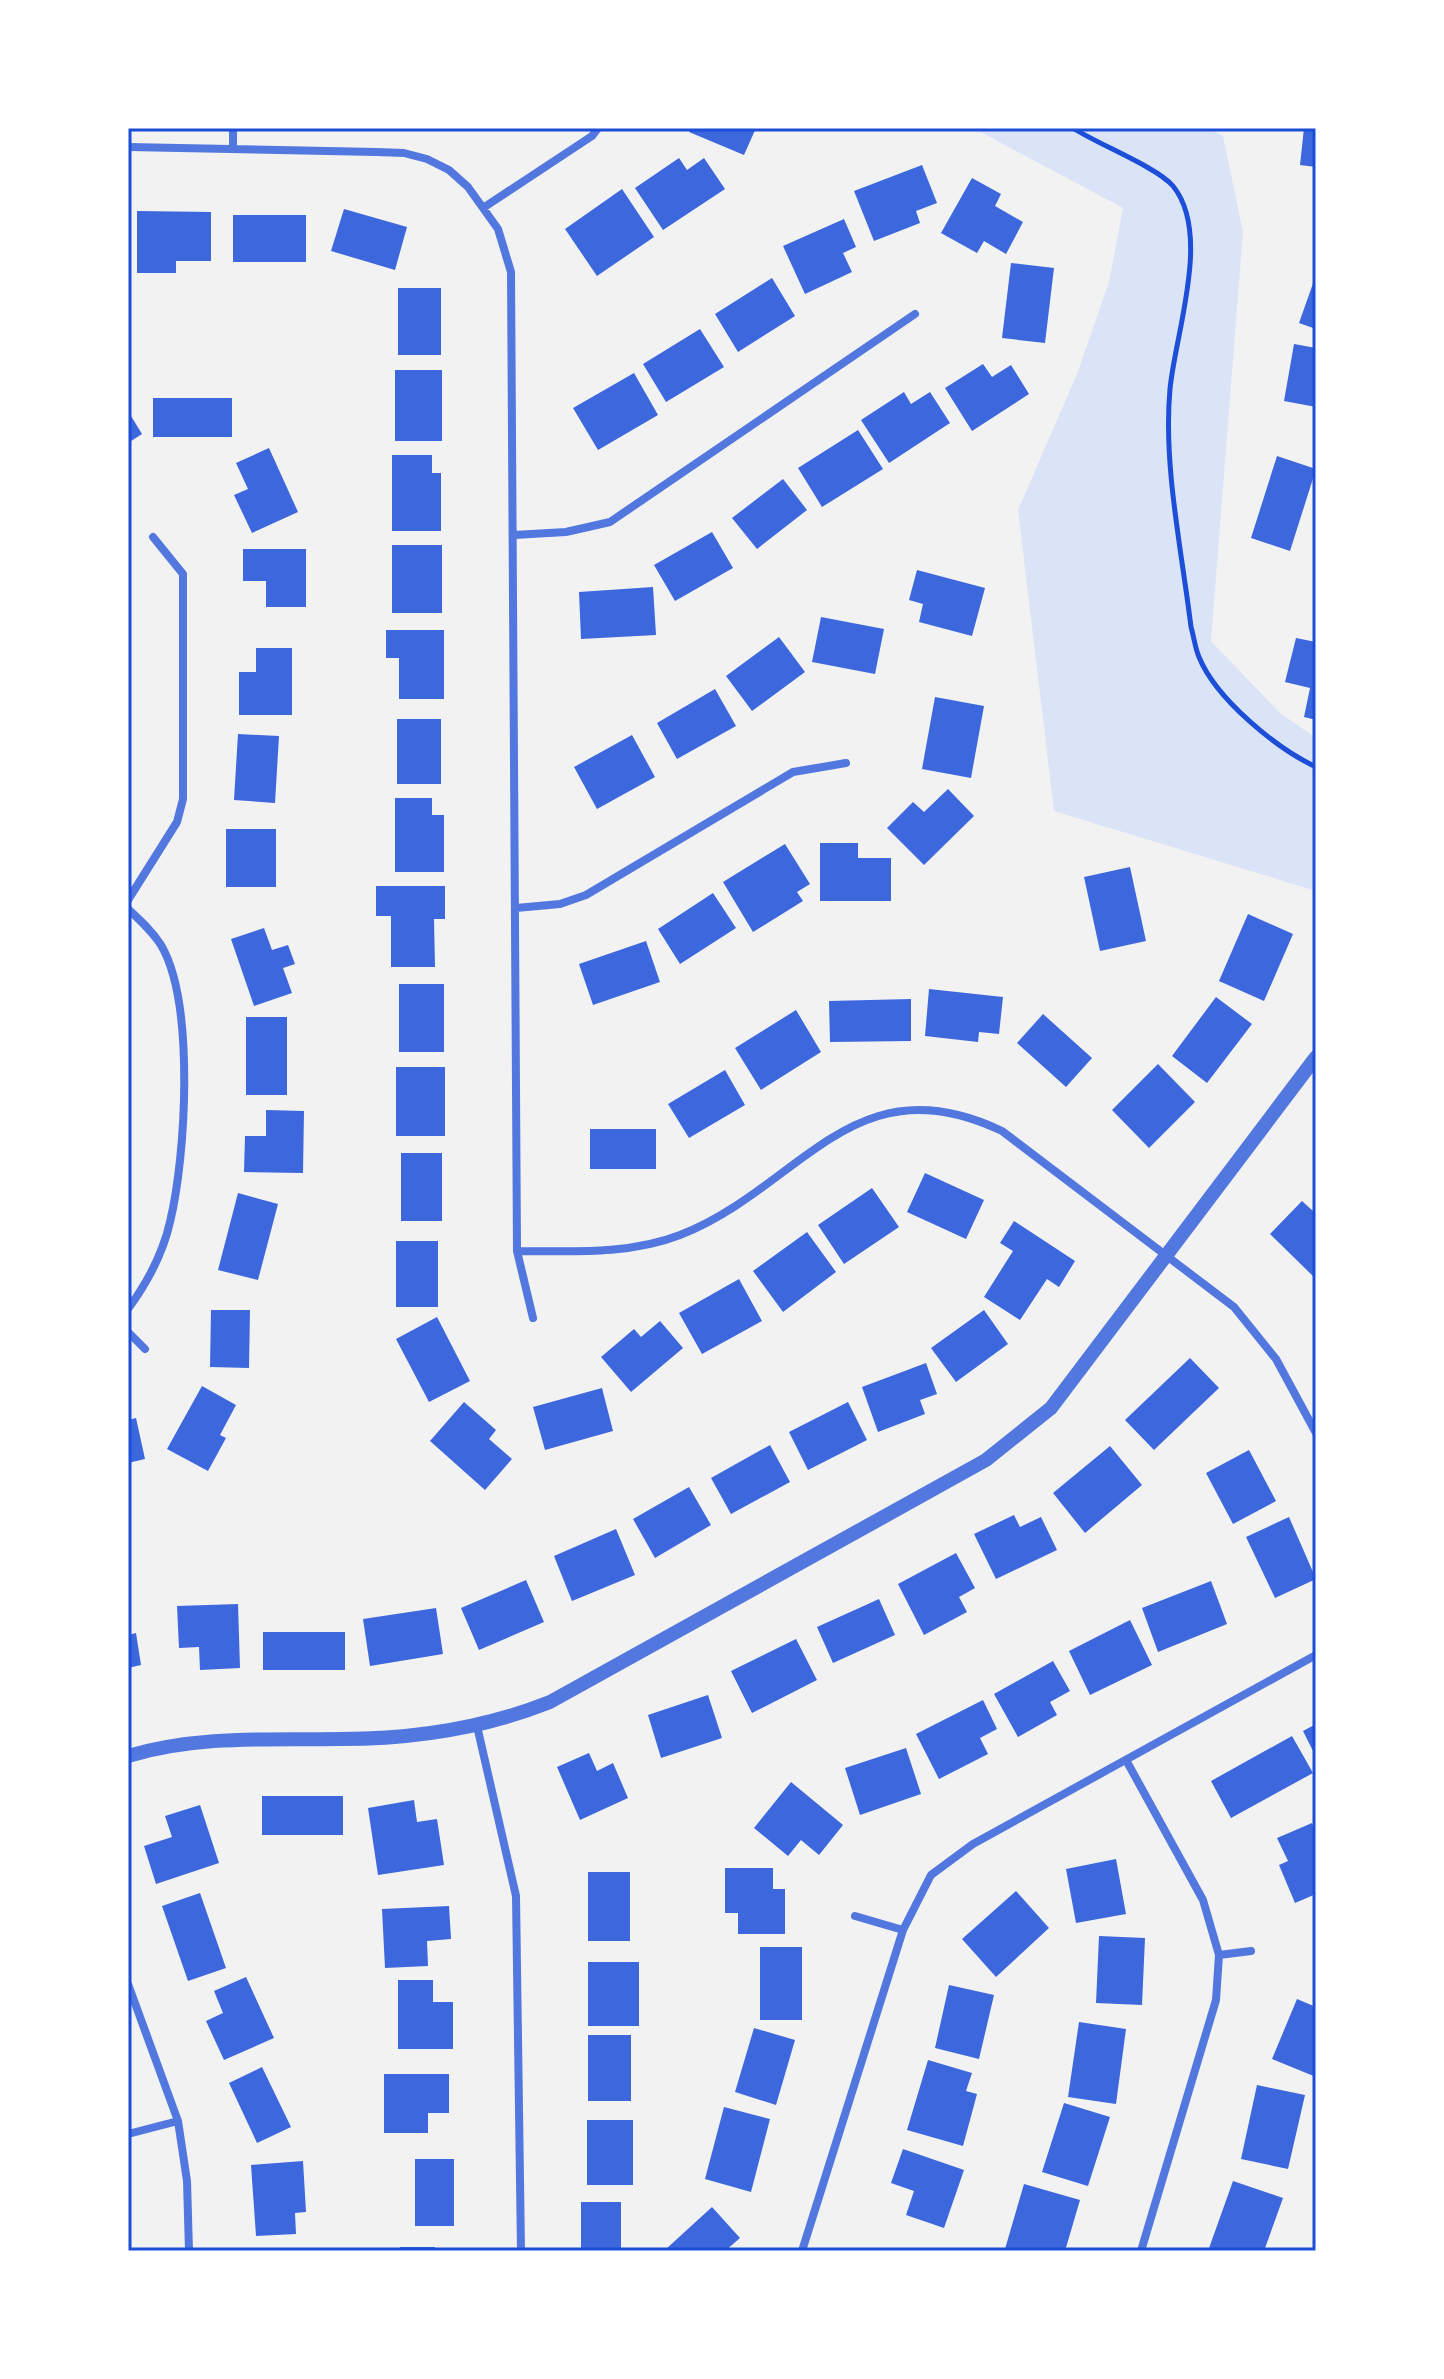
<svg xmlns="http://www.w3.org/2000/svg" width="1444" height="2379" viewBox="0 0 1444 2379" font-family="Bitter,serif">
<rect width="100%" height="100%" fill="#f2f2f2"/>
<path fill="#dbe4f7" d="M973 128H1208L1223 136 1243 232 1211 641 1280 713 1316 738V891L1054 811 1018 510 1077 374 1109 282 1123 208Z"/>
<path fill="#3d67dc" d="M691 128H756L744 155 689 132Z
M1304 128H1316V167L1300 165Z
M679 158 687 170 704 158 725 189 663 230 635 188Z
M922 165 937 203 916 211 920 223 874 241 854 191Z
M972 178 1001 194 995 206 1023 222 1006 254 984 241 977 253 941 233Z
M622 189 654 237 597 276 565 229Z
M344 209 407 227 395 270 331 251Z
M137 211 211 212V261H176V273H137Z
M233 215H306V262H233Z
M844 219 856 247 843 253 852 272 805 294 783 246Z
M1011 263 1054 268 1045 343 1002 338Z
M1316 275V329L1299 323Z
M772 278 795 316 738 352 715 314Z
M398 288H441V355H398Z
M700 329 724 367 666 402 643 364Z
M1294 344 1316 348V407L1284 401Z
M983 364 992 377 1011 365 1029 394 972 431 945 388Z
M395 370H442V441H395Z
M634 373 658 415 598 450 573 408Z
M904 392 911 404 930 392 950 423 889 463 861 420Z
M153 398H232V437H153Z
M128 411 142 434 128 443Z
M858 430 883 469 822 507 798 468Z
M269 448 298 512 252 533 234 495 248 489 236 463Z
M392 455H432V473H441V531H392Z
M1277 456 1316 469 1290 551 1251 538Z
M783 479 807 510 757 549 732 518Z
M712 532 733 568 675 601 654 565Z
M392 545H442V613H392Z
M243 549H306V607H266V581H243Z
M917 570 985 588 972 636 919 622 923 604 909 600Z
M653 587 656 635 581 639 579 592Z
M821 617 884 629 875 674 812 662Z
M386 630H444V699H399V658H386Z
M779 637 805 672 752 711 726 676Z
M1296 638 1316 642V720L1304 717 1310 688 1285 682Z
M256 648H292V715H239V672H256Z
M715 689 736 726 677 759 657 723Z
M935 697 984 706 971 778 922 769Z
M397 719H441V784H397Z
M238 734 279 736 275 803 234 800Z
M632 735 655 777 597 809 574 767Z
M948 789 974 816 924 865 887 828 913 802 924 812Z
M395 798H432V815H444V872H395Z
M226 829H276V887H226Z
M820 843H858V858H891V901H820Z
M785 844 810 884 797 892 803 901 753 932 723 882Z
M1130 867 1146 941 1100 951 1084 877Z
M376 886H445V919H434L435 967H391V916H376Z
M713 893 736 928 680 964 658 929Z
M1248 914 1293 934 1264 1001 1219 981Z
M264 928 272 950 288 945 295 964 283 968 292 993 254 1006 231 939Z
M646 941 660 982 593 1005 579 964Z
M399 984H444V1052H399Z
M929 989 1003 997 999 1034 979 1032 978 1042 925 1036Z
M1216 997 1252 1024 1207 1083 1172 1056Z
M911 999V1041L830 1042 829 1001Z
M796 1010 821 1052 761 1090 735 1048Z
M1043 1014 1092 1058 1066 1087 1017 1043Z
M246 1017H287V1095H246Z
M1158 1064 1195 1102 1149 1148 1112 1110Z
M396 1067H445V1136H396Z
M725 1070 745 1105 689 1138 668 1104Z
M266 1110 304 1111 303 1173 244 1172 245 1136H266Z
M590 1129H656V1169H590Z
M401 1153H442V1221H401Z
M925 1173 984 1200 966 1239 907 1212Z
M872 1188 899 1227 844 1264 818 1225Z
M238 1193 278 1204 258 1280 218 1270Z
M1302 1201 1313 1211 1316 1208V1279L1270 1234Z
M1014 1221 1075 1261 1059 1287 1047 1279 1020 1320 984 1297 1013 1251 1000 1243Z
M807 1232 836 1272 783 1312 753 1271Z
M396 1241H438V1307H396Z
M739 1279 762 1321 702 1354 679 1313Z
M211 1310H250L249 1368 210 1367Z
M984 1310 1008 1344 956 1382 931 1348Z
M437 1317 470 1381 429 1402 396 1339Z
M660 1321 683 1348 631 1392 601 1357 634 1329 641 1337Z
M1190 1358 1219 1388 1154 1450 1125 1420Z
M926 1363 937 1394 920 1400 925 1414 878 1432 862 1387Z
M202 1386 236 1405 220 1435 226 1438 208 1471 167 1449Z
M602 1388 613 1431 545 1450 533 1407Z
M464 1402 496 1430 489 1439 512 1459 485 1490 430 1441Z
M848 1402 867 1440 808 1470 789 1432Z
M136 1418 145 1459 128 1463V1420Z
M770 1445 790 1482 731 1514 711 1478Z
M1110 1446 1142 1485 1085 1533 1053 1493Z
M1249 1450 1276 1501 1233 1524 1206 1473Z
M689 1487 711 1525 655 1558 633 1519Z
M1014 1515 1020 1527 1041 1517 1057 1550 996 1579 974 1534Z
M1289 1517 1316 1579 1275 1598 1246 1537Z
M616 1529 635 1575 572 1601 554 1556Z
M956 1553 975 1588 959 1597 967 1612 924 1635 898 1584Z
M526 1580 544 1622 479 1650 461 1608Z
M1211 1581 1227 1624 1158 1652 1142 1608Z
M879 1599 895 1635 833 1663 817 1627Z
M238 1604 240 1668 200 1670 199 1647 179 1648 177 1606Z
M436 1608 443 1654 370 1666 363 1619Z
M1130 1620 1152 1665 1090 1695 1069 1651Z
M263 1632H345V1670H263Z
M136 1633 141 1665 128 1668V1635Z
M796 1639 817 1680 752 1713 731 1671Z
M1053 1661 1070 1691 1050 1702 1057 1715 1018 1737 994 1694Z
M708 1695 722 1738 661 1758 648 1715Z
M983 1700 997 1729 980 1738 988 1754 939 1779 916 1734Z
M1316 1724V1757L1303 1731Z
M1292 1736 1313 1773 1231 1818 1211 1781Z
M906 1748 921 1794 860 1815 845 1768Z
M589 1753 597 1771 613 1763 628 1798 580 1820 557 1767Z
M791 1782 843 1825 819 1855 801 1840 788 1856 754 1828Z
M262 1796H343V1835H262Z
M414 1800 417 1822 437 1819 444 1865 378 1875 368 1808Z
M200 1805 219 1863 156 1884 144 1846 172 1837 165 1816Z
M1312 1823 1316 1833V1894L1295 1903 1279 1865 1288 1861 1277 1838Z
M1116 1859 1126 1914 1076 1923 1066 1869Z
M725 1868H773V1889H785V1934H738V1913H725Z
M588 1872H630V1941H588Z
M1016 1891 1049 1928 996 1977 962 1939Z
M200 1893 226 1968 188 1981 162 1906Z
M449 1906 451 1939 427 1941 428 1966 385 1968 382 1909Z
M1099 1936 1145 1938 1142 2005 1096 2003Z
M760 1947H802V2020H760Z
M588 1962H639V2026H588Z
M246 1977 274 2038 224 2060 206 2021 223 2013 214 1991Z
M398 1980H433V2002H453V2049H398Z
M949 1985 994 1995 979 2059 935 2048Z
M1297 1999 1316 2007V2077L1272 2059Z
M1079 2022 1126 2029 1116 2104 1068 2097Z
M754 2028 795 2040 776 2105 735 2092Z
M588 2035H631V2101H588Z
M928 2060 972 2073 966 2091 977 2094 963 2146 907 2130Z
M262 2067 291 2127 257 2143 229 2083Z
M384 2074H449V2113H428V2133H384Z
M1257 2085 1305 2095 1288 2169 1241 2159Z
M1064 2103 1110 2117 1088 2186 1042 2172Z
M724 2107 770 2119 751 2192 705 2179Z
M587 2120H633V2185H587Z
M903 2149 964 2170 944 2228 906 2215 914 2191 891 2183Z
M415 2159H454V2226H415Z
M303 2161 306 2212 295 2213 296 2234 256 2236 251 2165Z
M1233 2181 1283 2198 1264 2251H1208Z
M1024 2184 1080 2200 1065 2251 1005 2249Z
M581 2202H621V2251H581Z
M712 2207 740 2238 725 2251H668L666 2249Z
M400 2247H435V2251H400Z"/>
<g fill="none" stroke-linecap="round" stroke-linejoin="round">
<path stroke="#1d4ed8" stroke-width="5" d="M1073 128C1097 144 1157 167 1173 186 1212 234 1175 334 1170 389 1163 465 1182 552 1191 627 1194 637 1195 648 1199 657 1216 699 1276 748 1316 767"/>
<path stroke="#5277de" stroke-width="8" d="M128 147 376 152 404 153 427 159 449 170 468 187 498 229 511 272 517 1251 533 1318
M233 147V128
M483 208 592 136 598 128
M514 535 566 532 610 522 915 314
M128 900 177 822 183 799V574L153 537
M516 908 560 904 586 895 793 772 846 763
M128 909C140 920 152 931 161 945 195 1003 186 1156 170 1222 163 1253 147 1283 128 1309
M517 1251C571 1251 629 1255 680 1235 802 1187 853 1060 1002 1131L1234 1307 1276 1359 1316 1433
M128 1332 145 1349
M477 1726 516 1896 521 2251
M1126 1760 1203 1900 1219 1955 1216 2000 1141 2251
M855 1916 903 1930
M1219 1955 1251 1951
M128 1984 178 2121 187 2181 189 2251
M128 2134 178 2121
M802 2251 903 1930 931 1875 973 1844 1316 1655"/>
<path stroke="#5277de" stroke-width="14" d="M128 1756C198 1735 269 1740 341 1739 413 1739 482 1729 550 1702L986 1460 1051 1408 1316 1057"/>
</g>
<rect width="1444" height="2379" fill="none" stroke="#ffffff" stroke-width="260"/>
<rect x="130" y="130" width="1184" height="2119" fill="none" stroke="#1d4ed8" stroke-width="3"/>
</svg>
